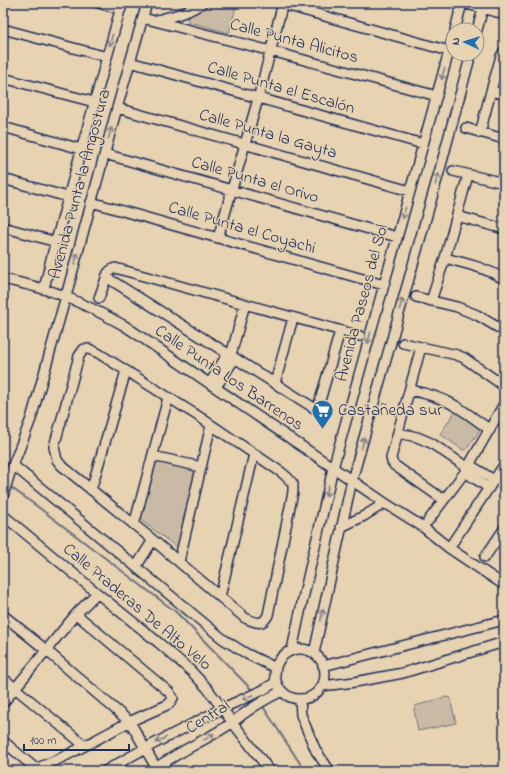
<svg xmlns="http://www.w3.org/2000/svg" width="507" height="774" viewBox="0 0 507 774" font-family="'Indie Flower',sans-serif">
<rect width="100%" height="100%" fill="#e7d2b1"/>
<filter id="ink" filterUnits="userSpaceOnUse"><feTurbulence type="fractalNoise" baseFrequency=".025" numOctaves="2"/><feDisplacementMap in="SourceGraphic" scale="8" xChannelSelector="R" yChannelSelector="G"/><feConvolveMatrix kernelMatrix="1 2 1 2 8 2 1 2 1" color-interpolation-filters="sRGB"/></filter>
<g filter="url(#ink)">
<path fill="#cabaa5" stroke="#727482" d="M210 3H237L229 33 189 22 187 19 189 16 198 11Z
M457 409 481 428 467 449 463 450 440 434Z
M159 460 193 468 195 471 178 545 175 546 142 521 141 518 156 462Z
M446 697 450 698 456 723 418 731 414 710 415 706Z"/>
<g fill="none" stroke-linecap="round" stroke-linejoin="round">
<path stroke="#6b6f7f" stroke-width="2" d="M9 486 38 507 176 612 253 691
M262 705 305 771"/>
<defs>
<path id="minor" d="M98 3 121 9
M278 3 449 51
M463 3 504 14
M143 18 271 51 437 96
M157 20C173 16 188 13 202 3
M3 29 107 57
M455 30 462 3
M477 30 484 5
M130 62 423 144
M3 78 94 102
M491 91 504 94
M117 108 410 191
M3 127 81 149
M466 128 504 139
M480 133 491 91 501 56 504 51
M105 154 397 237
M453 171 504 183
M3 179 68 197
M91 202 384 285
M457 216 504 229
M3 227 56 242
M218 238 258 99 283 3
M445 258C467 264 484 267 504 279
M106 277 314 408 318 407 319 404 340 331
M3 279C24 284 46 288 66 297 86 305 105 315 125 326L385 503 423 527 449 548 504 585
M44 289 51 259 122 3
M416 297 457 307 477 315 504 331
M99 298 108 273 111 270 115 268 360 336
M431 301 445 258 468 175
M403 343 457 355 464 358 504 386
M421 347 391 458 392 462 394 465 444 500
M84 349H89L98 353 198 416 281 472 288 478 293 484V492L268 615C262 627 255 622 245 618L153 540 61 465 57 460 54 447 79 356Z
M231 355 245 304
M210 383 228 353
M275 383 293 318
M216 387 235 358
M410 390C425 393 440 397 454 405 466 412 478 421 490 430
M398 433 417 437 431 443 468 468
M153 456 201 467
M13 465 223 639 247 654 276 668
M470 465 494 480
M465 472 489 488
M91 490 126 371
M3 496 10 473 31 419 66 296 117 108 147 3
M3 515 97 593 159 643 191 671 207 688 233 723 270 771
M428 521 465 472 504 404
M134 525 168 398
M341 527 364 516 385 503
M449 548 504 465
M485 557 504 529
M179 562 211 425
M136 567 153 540
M220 597 254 454
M3 615 46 650 130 722 158 771
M275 674a25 25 0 1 1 50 0a25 25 0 1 1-50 0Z
M292 650 302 603 333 468 453 37
M314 653 352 480 440 169 471 54
M323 666 504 620
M3 678 85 746
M322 686 355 682 403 673 504 642
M300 699 301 715 305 725 316 751 330 771
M3 703 76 614 97 593
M3 741 36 769
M29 771C65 759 96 739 129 722 142 716 156 710 169 704L173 698 169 692 76 614
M105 771 144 749 223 708 263 690 276 682
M152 771C174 754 200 743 224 728 230 724 236 720 242 715 254 706 268 698 282 691"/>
</defs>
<use href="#minor" stroke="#1b2f5e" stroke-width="12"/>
<use href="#minor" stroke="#e7d2b1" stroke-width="9"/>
</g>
<defs><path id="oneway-shaft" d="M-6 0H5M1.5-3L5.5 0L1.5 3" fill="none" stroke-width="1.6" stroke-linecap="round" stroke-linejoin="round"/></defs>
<g stroke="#818088">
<use href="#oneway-shaft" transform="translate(111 40) rotate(106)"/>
<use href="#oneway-shaft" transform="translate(443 74) rotate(105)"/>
<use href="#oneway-shaft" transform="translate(110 133) rotate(-75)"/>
<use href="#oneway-shaft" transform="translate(437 179) rotate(-74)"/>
<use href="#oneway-shaft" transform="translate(404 213) rotate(106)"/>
<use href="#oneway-shaft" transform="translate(76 259) rotate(-75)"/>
<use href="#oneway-shaft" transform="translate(401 304) rotate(-74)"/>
<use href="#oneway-shaft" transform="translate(369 338) rotate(105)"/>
<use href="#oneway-shaft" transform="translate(363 443) rotate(-74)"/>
<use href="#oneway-shaft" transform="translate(327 491) rotate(103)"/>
<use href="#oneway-shaft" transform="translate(322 615) rotate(-78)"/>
<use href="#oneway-shaft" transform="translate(248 697) rotate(155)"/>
<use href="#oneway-shaft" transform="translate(209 737) rotate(-31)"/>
<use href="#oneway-shaft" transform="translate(161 740) rotate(153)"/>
</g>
</g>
<defs>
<symbol id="supermarket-pin" viewBox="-11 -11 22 30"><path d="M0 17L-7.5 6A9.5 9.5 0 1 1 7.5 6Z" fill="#1f6fb2" stroke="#e7d2b1"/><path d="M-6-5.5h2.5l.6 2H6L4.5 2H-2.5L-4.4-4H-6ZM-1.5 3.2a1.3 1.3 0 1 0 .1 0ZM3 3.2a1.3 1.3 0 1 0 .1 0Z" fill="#fff"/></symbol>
</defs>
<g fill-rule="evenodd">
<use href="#supermarket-pin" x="310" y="398" width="25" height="34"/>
</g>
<g text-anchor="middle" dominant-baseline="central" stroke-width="3" stroke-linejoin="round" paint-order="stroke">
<g font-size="17" fill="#1b2f5e" stroke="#e7d2b1">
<text transform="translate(294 41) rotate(15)">Calle Punta Alicitos</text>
<text transform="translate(281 88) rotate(16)">Calle Punta el Escalón</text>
<text transform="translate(268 134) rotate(16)">Calle Punta la Gayta</text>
<text transform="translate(255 180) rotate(16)">Calle Punta el Orivo</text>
<text transform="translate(80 184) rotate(-75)">Avenida Punta la Angostura</text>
<text transform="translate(242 228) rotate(16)">Calle Punta el Coyachi</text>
<text transform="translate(362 303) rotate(-75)">Avenida Paseos del Sol</text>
<text transform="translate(229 378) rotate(34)">Calle Punta Los Barrenos</text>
<text transform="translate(137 607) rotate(40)">Calle Praderas De Alto Velo</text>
<text transform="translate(208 717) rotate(-32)">Central</text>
</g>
<g font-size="17" fill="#1b2f5e" stroke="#e7d2b1" text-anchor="start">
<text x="338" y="410">Castañeda sur</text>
</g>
</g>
<rect width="507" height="774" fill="none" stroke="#e7d2b1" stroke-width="16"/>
<rect x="8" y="8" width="491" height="758" fill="none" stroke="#1b2f5e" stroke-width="1.5" filter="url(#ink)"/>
<g transform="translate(465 42) rotate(274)"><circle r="19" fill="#e7d2b1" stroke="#959190"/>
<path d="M0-3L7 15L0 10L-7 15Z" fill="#1f6fb2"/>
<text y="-6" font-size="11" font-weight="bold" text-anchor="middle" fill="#1b2f5e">N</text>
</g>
<path d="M24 744v6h105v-6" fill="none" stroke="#1b2f5e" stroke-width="2"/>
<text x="30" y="744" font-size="12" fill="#1b2f5e" stroke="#e7d2b1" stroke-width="3" paint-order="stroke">100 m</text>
</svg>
